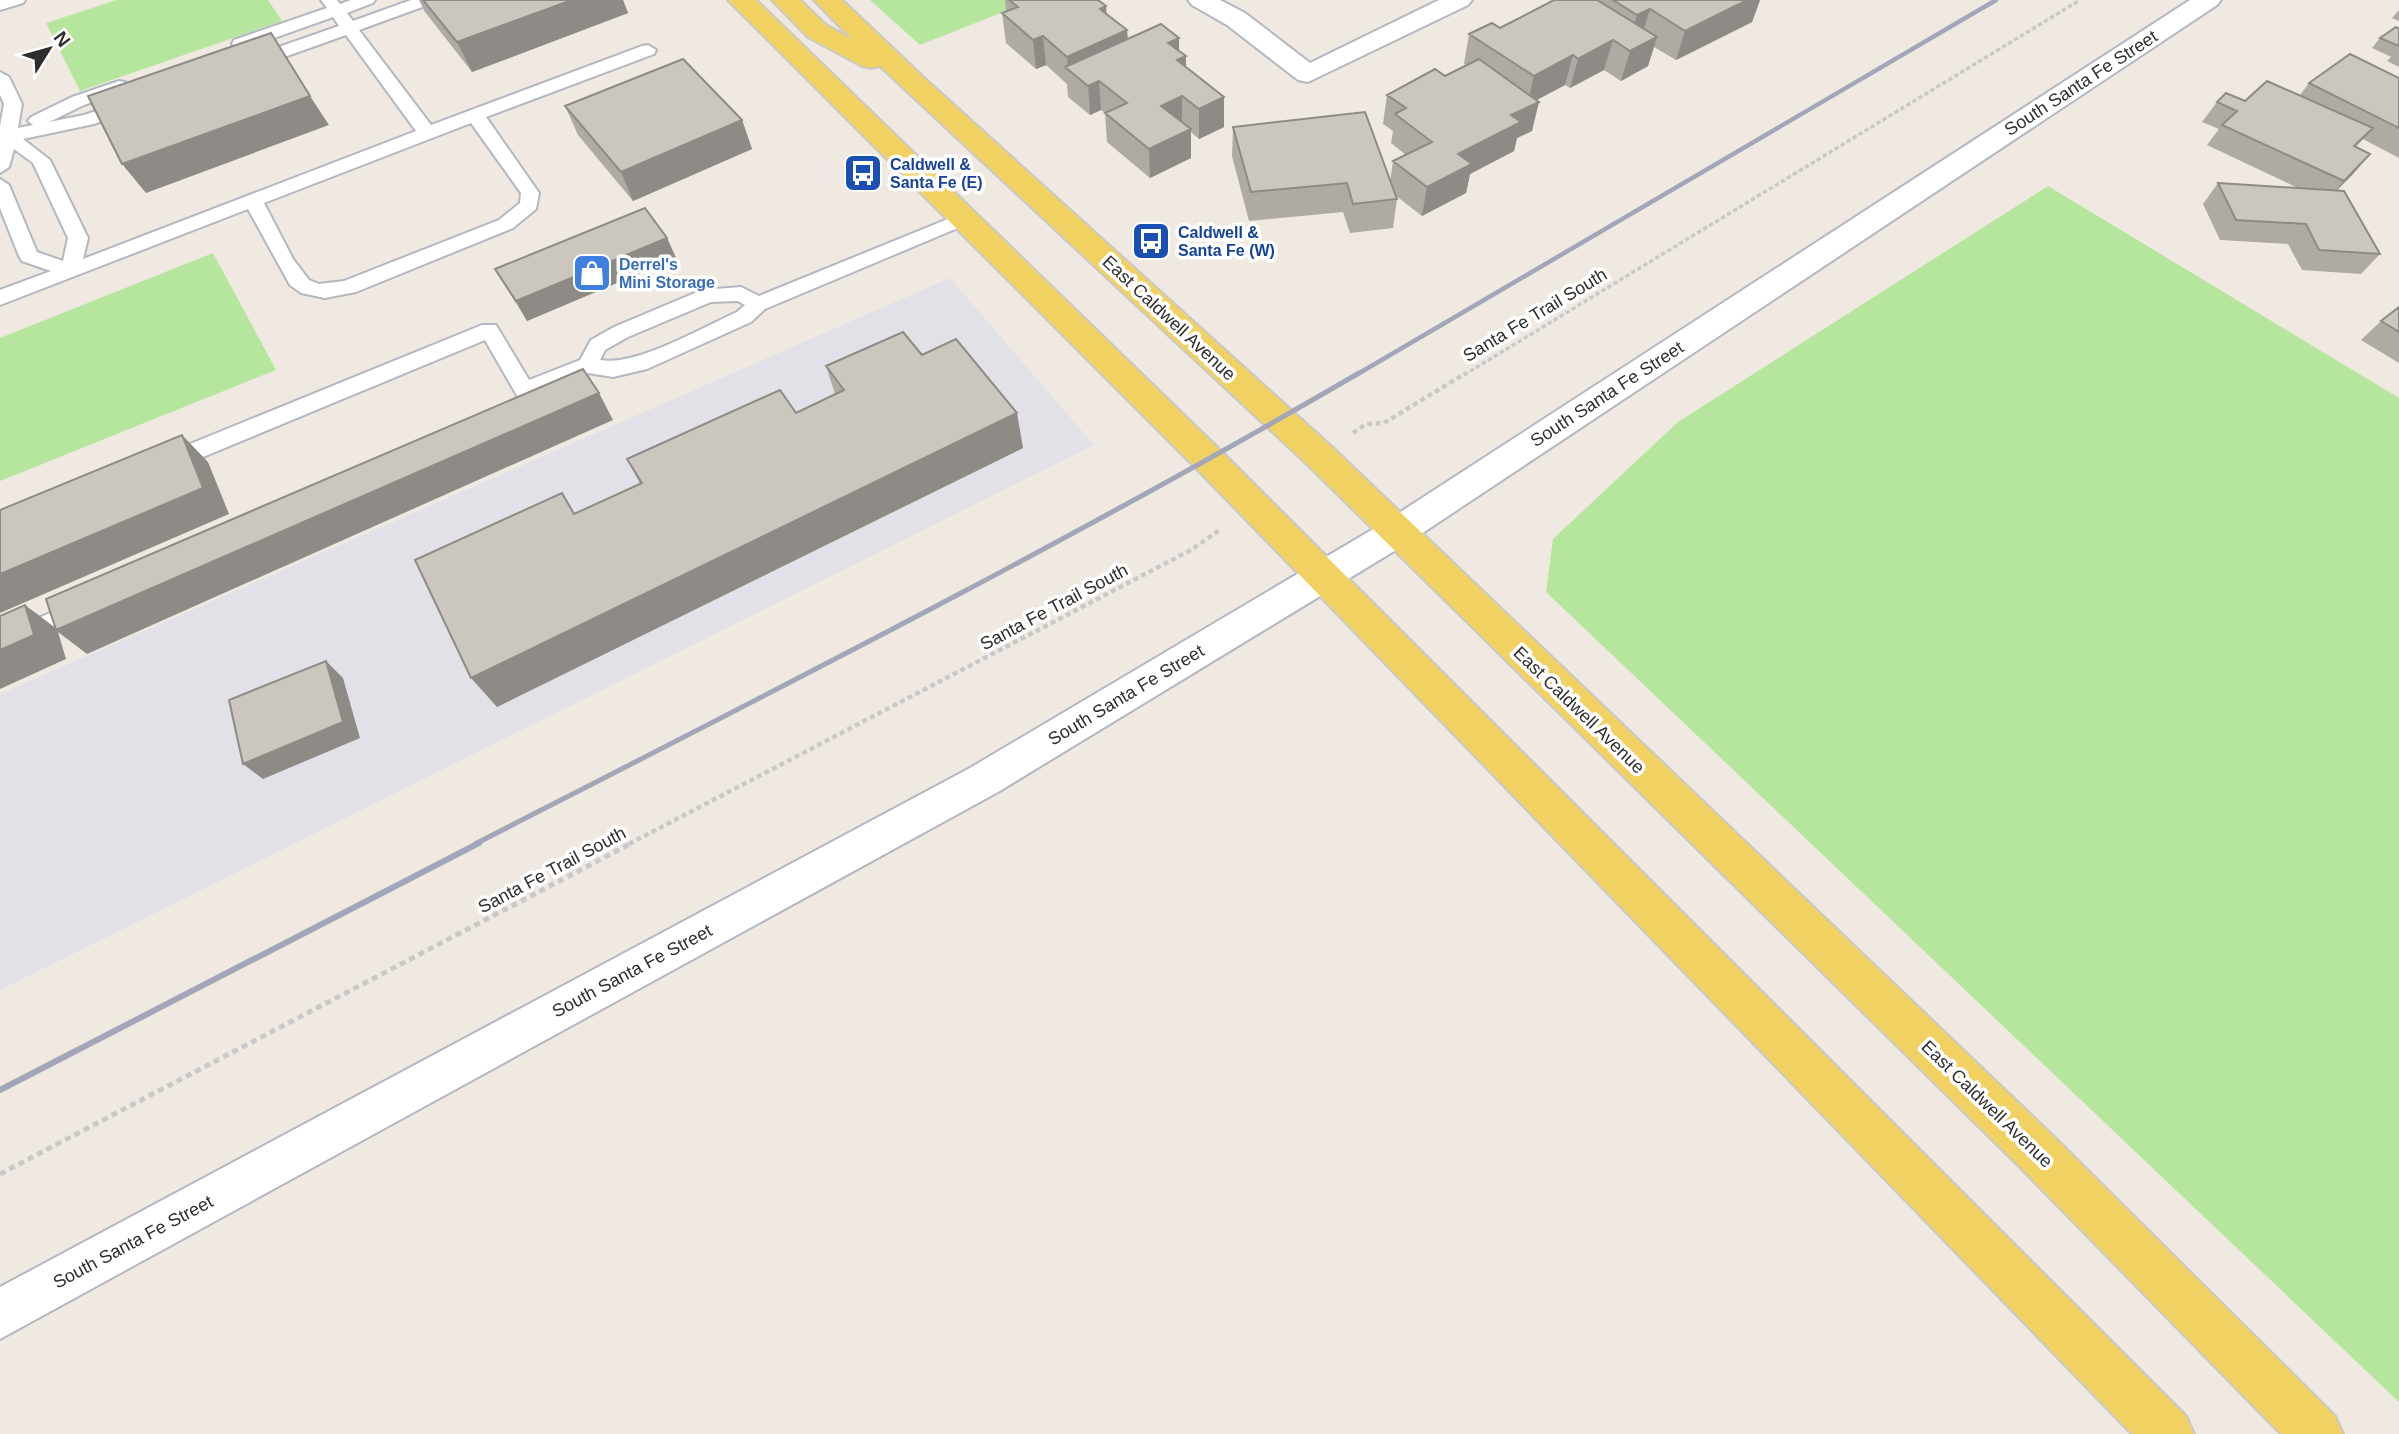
<svg xmlns="http://www.w3.org/2000/svg" width="2399" height="1434" viewBox="0 0 2399 1434" font-family="Helvetica,sans-serif">
<rect width="100%" height="100%" fill="#efe9e1"/>
<path fill="#e3e1e8" d="M950 278 1094 445 0 990V694Z"/>
<path fill="#b6e59e" d="M117 0H268L282 21 80 91 46 23Z
M870 0H1033L920 45Z
M2048 186 2399 398V1402L1546 592 1553 539 1678 422Z
M213 253 276 370 0 481V338Z"/>
<g fill="none" stroke-linecap="round" stroke-linejoin="round">
<defs>
<path id="lane" d="M0 0H25L23 3 0 10Z
M321 0H337L340 4 351 0H375L373 3 347 13 353 21 411 0H435L433 3 359 30 431 125 642 46 648 45 656 50 654 54 486 117 539 193 536 209 513 228 356 292 325 298 301 293 290 285 248 209 0 305V290L51 271 22 261 19 256 0 208V179L9 185 37 252 63 261 68 238 33 163 14 149 9 167 0 173V126L4 104 0 95V72L9 77 22 104 18 128 33 125 28 121 31 117 72 97 119 81 125 82 128 86 125 90 84 105 49 122 84 115 130 100 139 105 136 109 94 124 23 139 50 160 88 238 83 259 416 131 346 35 259 66H247L244 62 247 58 339 26 333 17 246 48 240 49 232 44 234 40 327 8ZM471 123 521 193 520 203 499 220 344 281 319 284 309 280 293 259 264 203Z
M965 212 972 214 974 218 972 222 765 309 751 322 647 369 613 377 588 373 536 393 546 409C540 419 525 425 514 422L510 416 514 410 523 406 485 340 174 469 166 471 158 469 155 463 158 457 482 325H496L529 380 580 360 591 340 614 327 702 290 741 287 759 296ZM738 301 745 305 737 312C703 327 635 367 600 360L605 350 628 337 711 302Z
M84 599 92 601 96 608 92 615 0 655V634Z"/>
<path id="street" d="M1188 0H1220L1245 13 1310 63 1439 0H1472L1468 5 1308 82 1298 80 1227 25 1192 5Z"/>
<path id="secondary" d="M2190 0H2221L2217 5 1409 542 998 792 0 1339V1287L970 768 1385 522Z"/>
<path id="primary" d="M728 0H756L1220 450 2186 1416 2194 1434H2132L1196 468Z
M772 0H800L826 25 853 40 814 0H842L923 77 1333 448 2051 1134 2335 1416 2343 1434H2281L2019 1166 1309 466 880 66 871 68 862 66 808 37Z"/>
</defs>
<use href="#lane" stroke="#b4b7c1" stroke-width="4"/>
<use href="#street" stroke="#b4b7c1" stroke-width="4"/>
<use href="#secondary" stroke="#b4b7c1" stroke-width="4"/>
<use href="#primary" stroke="#c9c9c9" stroke-width="4"/>
<path stroke="#c9c9c9" stroke-width="3.5" stroke-dasharray="4.5 2.5" stroke-linecap="butt" d="M1464 375 2080 0"/>
<path stroke="#c9c9c9" stroke-width="4.5" stroke-dasharray="5 3.5" stroke-linecap="butt" d="M1353 433 1366 424 1384 423 1466 373
M629 844 1191 550 1221 529"/>
<path stroke="#c9c9c9" stroke-width="5" stroke-dasharray="6 4.5" stroke-linecap="butt" d="M0 1174 632 843"/>
<use href="#lane" fill="#fff" fill-rule="evenodd"/>
<use href="#street" fill="#fff" fill-rule="evenodd"/>
<use href="#secondary" fill="#fff" fill-rule="evenodd"/>
<use href="#primary" fill="#f2d163" fill-rule="evenodd"/>
<path stroke="#a3a6b8" stroke-width="4.5" d="M1356 375 1996 0"/>
<path stroke="#a3a6b8" stroke-width="5" d="M475 844C772 692 1071 541 1359 373"/>
<path stroke="#a3a6b8" stroke-width="6" d="M0 1090 479 843"/>
</g>
<path fill="#afaba4" d="M419 0H623L628 13 472 72 425 12Z
M1005 0H1098L1106 6V14L1127 30 1128 39 1179 51 1186 68 1224 97V127L1199 139 1191 132V158L1150 178 1107 142 1105 113 1101 110 1090 115 1068 97 1067 84 1046 65 1036 69 1006 43 1002 13 1006 12Z
M1554 0H1760L1752 22 1676 60 1654 47 1648 66 1621 81 1604 70 1570 88 1565 85 1537 100 1532 131 1517 138 1514 151 1470 174 1466 193 1422 216 1395 195 1397 199 1393 228 1350 233 1343 212 1249 221 1232 156 1233 127 1390 182 1393 161 1406 155 1391 143 1393 131 1383 124 1387 95 1445 76 1466 65 1464 64 1469 34 1500 28Z
M2399 10V21L2392 18Z
M2399 29V67L2387 61 2392 56 2391 57 2372 48 2380 38Z
M2399 78V158L2363 139 2356 147 2353 174 2337 190 2380 254 2361 274 2302 270 2288 244 2220 240 2203 204 2218 183 2298 188 2207 145 2219 129 2202 122 2217 102 2245 101 2300 95 2309 83Z
M565 106 742 120 752 149 633 201 578 135Z
M667 238 676 258 527 321 495 269Z
M2399 307V363L2361 340 2381 321Z
M922 355 1023 448 497 707 575 514 640 484 627 459 796 413 835 394 826 366Z"/>
<path fill="#8e8b86" d="M572 0H623L628 13 472 72 457 42Z
M1747 0H1760L1752 22 1676 60 1685 31Z
M1106 6 1108 35 1100 9Z
M1650 9 1641 38 1628 45 1637 15Z
M1127 30 1129 60 1068 70 1067 57Z
M1043 36 1046 65 1036 69 1033 40Z
M1657 37 1648 66 1621 81 1630 51Z
M1179 38V59L1186 56V86L1168 43Z
M1613 40 1604 70 1570 88 1578 59Z
M1573 55 1565 85 1527 105 1534 76Z
M1099 81 1101 110 1090 115 1088 86Z
M310 96 329 125 146 193 122 164Z
M1182 96V125L1161 106Z
M1224 97V127L1199 139V109Z
M1539 102 1532 131 1517 138 1514 151 1470 174 1466 193 1422 216 1427 187 1458 154 1511 115Z
M742 120 752 149 633 201 621 172Z
M1191 129V158L1150 178 1149 149Z
M2370 154 2353 174 2326 201 2344 181Z
M667 238 676 258 527 321 516 301Z
M599 393 613 420 87 654 58 632 66 659 0 689V650L25 605 57 629Z
M1017 413 1023 448 497 707 471 678Z
M182 435 208 462 229 514 0 613V574Z
M326 661 343 678 360 738 263 779 243 764Z"/>
<path fill="#cbc7bf" stroke="#8e8b86" stroke-width="2" d="M423 0H572L457 42Z
M1009 0H1098L1106 6 1100 9 1127 30 1067 57 1043 36 1033 40 1002 13 1018 7Z
M1554 0H1597L1657 37 1630 51 1613 40 1578 59 1573 55 1534 76 1469 34 1492 23 1500 28Z
M1613 0H1747L1685 31 1650 9 1637 15Z
M1161 24 1179 38 1168 43 1186 56 1177 60 1224 97 1199 109 1182 96 1161 106 1191 129 1149 149 1105 113 1127 103 1099 81 1088 86 1065 67Z
M2396 27 2399 29V46L2380 38Z
M271 33 310 96 122 164 88 96Z
M2350 54 2399 78V128L2309 83Z
M683 59 742 120 621 172 565 106Z
M1479 59 1539 102 1511 115 1521 122 1458 154 1472 164 1427 187 1393 161 1432 142 1395 114 1406 108 1387 95 1435 69 1445 76Z
M2267 81 2373 128 2354 146 2370 154 2344 181 2222 125 2237 111 2217 102 2226 93 2245 101Z
M1365 112 1397 199 1353 204 1347 183 1251 192 1233 127Z
M2218 183 2344 191 2380 254 2319 250 2306 224 2236 220Z
M645 208 667 238 516 301 495 269Z
M2399 307V332L2381 321Z
M903 332 922 355 956 339 1017 413 471 678 415 560 562 493 574 514 642 483 627 459 780 390 796 413 844 390 826 366Z
M583 369 599 393 56 630 46 599Z
M182 435 203 488 0 574V510Z
M25 605 34 635 0 650V616Z
M326 661 343 722 243 764 229 700Z"/>
<defs>
<symbol id="bus-square" viewBox="-11 -11 22 22"><rect x="-9" y="-9" width="18" height="18" rx="4" fill="#1a4fb4" stroke="#fff"/><path d="M-5-6H5V4H4V6H2V4H-2V6H-4V4H-5ZM-3.5-4V0h7V-4ZM-3.5 1.2v1.5H-2V1.2ZM2 1.2v1.5H3.5V1.2Z" fill="#fff"/></symbol>
<symbol id="shop-square" viewBox="-11 -11 22 22"><rect x="-9" y="-9" width="18" height="18" rx="4" fill="#3f7fe0" stroke="#fff"/><path d="M-5-2.5h2.3a2.7 3.5 0 0 1 5.4 0H5L5.5 6h-11ZM-1.5-2.5h3a1.5 2.3 0 0 0-3 0Z" fill="#fff"/></symbol>
</defs>
<g fill-rule="evenodd">
<use href="#bus-square" x="841" y="151" width="44" height="44"/>
<use href="#bus-square" x="1129" y="219" width="44" height="44"/>
<use href="#shop-square" x="570" y="251" width="44" height="44"/>
</g>
<g text-anchor="middle" dominant-baseline="central" stroke-width="7" stroke-linejoin="round" paint-order="stroke">
<g font-size="16" font-weight="bold" fill="#164399" stroke="#fff" text-anchor="start">
<text x="890" y="164">Caldwell &amp;<tspan x="890" dy="18">Santa Fe (E)</tspan></text>
<text x="1178" y="232">Caldwell &amp;<tspan x="1178" dy="18">Santa Fe (W)</tspan></text>
</g>
<g font-size="16" font-weight="bold" fill="#366cbe" stroke="#fff" text-anchor="start">
<text x="619" y="264">Derrel's<tspan x="619" dy="18">Mini Storage</tspan></text>
</g>
<g font-size="18" fill="#2e2e2e" stroke="#fff">
<text transform="translate(2081 83) rotate(-33)">South Santa Fe Street</text>
<text transform="translate(1535 315) rotate(-31)">Santa Fe Trail South</text>
<text transform="translate(1169 318) rotate(43)">East Caldwell Avenue</text>
<text transform="translate(1607 394) rotate(-33)">South Santa Fe Street</text>
<text transform="translate(1054 607) rotate(-28)">Santa Fe Trail South</text>
<text transform="translate(1126 695) rotate(-31)">South Santa Fe Street</text>
<text transform="translate(1579 710) rotate(44)">East Caldwell Avenue</text>
<text transform="translate(552 870) rotate(-28)">Santa Fe Trail South</text>
<text transform="translate(632 971) rotate(-28)">South Santa Fe Street</text>
<text transform="translate(1987 1104) rotate(44)">East Caldwell Avenue</text>
<text transform="translate(133 1242) rotate(-28)">South Santa Fe Street</text>
</g>
</g>
<g transform="translate(49 49) rotate(53)" stroke="#ffffff" stroke-width="5" paint-order="stroke">
<path d="M0-5L12 26L0 18L-12 26Z" fill="#2e2e2e"/>
<text y="-10" font-size="19" font-weight="bold" text-anchor="middle" fill="#2e2e2e">N</text>
</g>
</svg>
